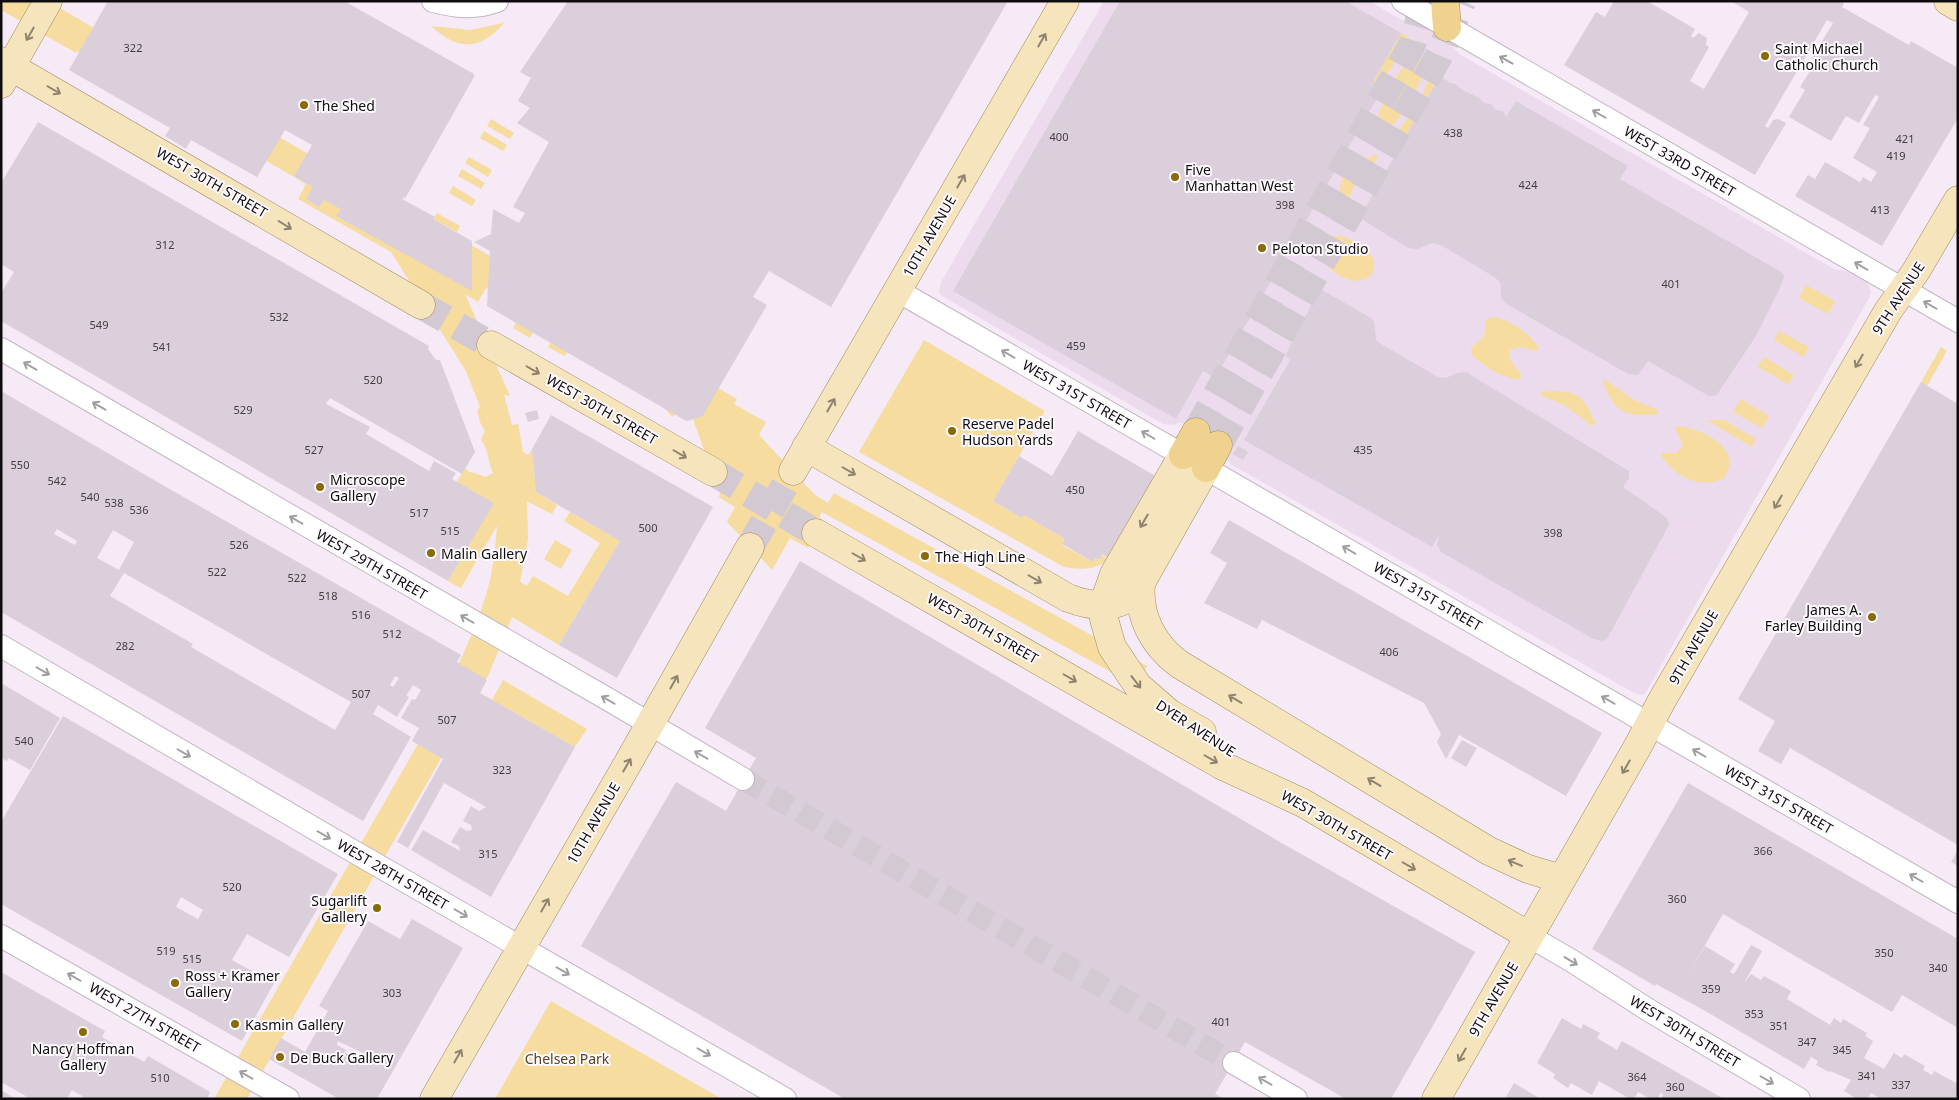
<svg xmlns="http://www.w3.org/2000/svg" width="1959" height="1100" viewBox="0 0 1959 1100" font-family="'Noto Sans',sans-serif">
<rect width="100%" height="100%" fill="#f5eaf5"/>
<path fill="#ecdbec" d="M1104 1H1369L1407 23 1421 25 1447 40 1459 54 1834 269 1851 272 1867 282 1871 292 1869 298 1645 694 1641 695 1634 693 1232 465 1202 435 1180 422 1174 425 1163 424 942 296 939 293 941 282Z"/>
<path fill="#f6dc9e" d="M1 1H48L291 144 319 160 321 158 737 399 734 404 766 422 759 435 815 495 828 503 834 493 1147 666 1136 686 822 512 819 517 823 520 808 548 790 538 772 570 727 522 735 507 719 497 720 494 688 405 672 417 661 404 574 340 565 356 548 347 558 330 540 320 530 338 513 328 523 310 486 288 478 302 465 294 510 396 504 395 512 425 518 424 523 452 528 455 532 449 536 492 557 505 552 514 527 501 528 539 520 582 527 586 533 576 568 596 600 543 564 521 570 512 620 541 559 645 512 617 489 674 247 1099H214L430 723C451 681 472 639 486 595 493 573 495 550 497 526L461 588 448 581 493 503 457 482 465 468 468 471 486 477 493 473C488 461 489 451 481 440L485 431 480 422 477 410 480 407 466 371 391 252 298 199 306 184 77 51 76 53 71 50 1 10Z
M504 23C480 51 458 51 431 26L470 30Z
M1401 33 1414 41 1415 45 1396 61 1379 85 1373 82Z
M1435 53 1447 62 1400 147 1390 140C1414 111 1430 96 1430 56Z
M1415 58 1420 59C1432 78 1397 123 1383 135H1379L1376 131C1378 106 1393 71 1415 58Z
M491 119 514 133 510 139 487 126Z
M484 131 507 145 503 151 480 138Z
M1375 155 1378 156 1377 159 1355 184 1345 206 1341 208C1339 203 1340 198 1340 192 1342 166 1352 164 1375 155Z
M469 157 492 170 488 177 465 163Z
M462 169 485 183 481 189 458 176Z
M453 186 476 200 472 206 449 193Z
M437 213 460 226 457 232 433 219Z
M1340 236C1398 251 1373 302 1333 271 1326 265 1320 258 1319 248 1322 237 1329 236 1340 236Z
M1806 285 1835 301 1828 314 1799 298Z
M1491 317C1507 317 1531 334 1539 348L1536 351 1520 347 1510 350C1506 365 1523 368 1521 379 1504 380 1484 366 1472 355L1471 348 1484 336 1486 321Z
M1779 331 1809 347 1804 357 1774 340Z
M924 340 1045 411 993 501 1022 518 1024 515 1065 539 1062 545 1093 562 1095 558 1099 560 1101 555 1110 559C1095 570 1082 570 1064 567L859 452Z
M1941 347 1947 351 1927 386 1921 382Z
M1764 357 1794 375 1788 384 1758 367Z
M1604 380 1607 381 1634 400 1656 409 1658 411V414C1624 417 1617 414 1603 383Z
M1553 391C1581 391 1584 399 1595 422V425H1591L1564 405 1540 395 1542 392Z
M1741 399 1769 416 1762 428 1733 412Z
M1707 420H1724L1756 439 1752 447Z
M1679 426C1703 429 1746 450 1723 479 1698 489 1677 477 1662 457V453H1676L1683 445 1675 428Z
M555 540 572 550 561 569 544 559Z
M503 680 587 729 575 747 492 700Z
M551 1001 722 1099H495Z"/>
<path fill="#dacfda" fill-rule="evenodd" d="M108 1H344L474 74V77L406 197 402 199 435 217 433 219 472 241V291L336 216 341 209 324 200 319 207 306 199 313 187 294 176 312 145 285 130 257 177 191 140 186 149 165 136 170 128 69 70Z
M568 1H1008L831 307 769 271 753 297 767 305 702 417 686 421 487 306 490 251 474 242 491 234 493 209 519 223 525 213 513 207 549 142 517 123 530 108 518 101 531 78 520 72Z
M1120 1H1345L1401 33 1373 82 1383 88 1215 378 1203 371 1176 419 953 291Z
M1614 1H1647L1695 29 1691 36 1693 38 1699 33 1707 38 1706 45 1709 47 1690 81 1704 89 1749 12 1731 1H1840L1844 3 1842 7 1909 45 1911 41 1958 68V118L1882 246 1795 196 1808 175 1815 179 1825 162 1860 182 1863 177 1871 182 1877 172 1853 158 1870 128 1863 125 1879 97 1875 95 1859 123 1846 116 1831 141 1789 117 1805 90 1800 87 1816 61 1812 58 1833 23 1827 20 1765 126 1768 128 1773 120 1778 119 1786 123 1755 175 1564 65 1596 12 1605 17Z
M1442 77 1450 83 1456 84 1461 89 1479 98 1484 103 1491 104 1496 110 1503 111 1506 117 1516 101 1628 166 1620 179 1783 273 1784 277 1780 288 1756 336 1716 396H1709L1648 361 1638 375 1628 374 1505 303 1501 298V285L1496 278 1441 245 1432 243 1418 249 1408 248 1363 220 1362 217 1364 210 1438 79Z
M38 122 429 346 428 349 436 360H440L475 452 462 474 330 398 326 404 370 427 366 434 429 471 434 461 456 473 452 479 494 503 448 581 1 321V293L14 272 1 264V183Z
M1322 290 1371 318 1374 321 1376 340 1381 344 1438 377 1446 378 1457 373 1466 372 1629 471V478L1623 487 1667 518 1669 525 1607 639 1602 641 1592 638 1441 552 1437 545 1439 535 1432 547 1244 440 1290 360 1286 356V354L1317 294Z
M1921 382 1958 404V845L1790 748 1781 764 1758 751 1775 721 1738 699Z
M1 391 166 487 461 655 457 662 487 680 480 693 575 747 491 897 411 850 423 830 460 851 459 846 451 842 460 827 467 831 472 830 471 825 463 821 471 806 479 811 486 807 444 783 408 848 397 842 443 759 412 741 419 728 401 718 412 699 415 700 421 690 413 685 406 696 409 697 397 717 378 705 373 714 411 737 363 821 1 612ZM57 529 77 541 75 545 54 534ZM113 530 134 542 119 570 97 558ZM124 573 351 702 335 730 191 647 193 644 110 596ZM395 676 399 678 393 687 390 685Z
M537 410 539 419 528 422 525 413Z
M551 415 713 507 617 678 559 645 620 541 536 492 532 449Z
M1078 431 1157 477 1110 559 1102 554 1099 560 1095 558 1093 562 1062 544 1065 539 1024 515 1022 518 993 501 1019 456 1052 476Z
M1238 446 1248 452 1243 460 1233 454Z
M1229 520 1602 733 1566 796 1459 735 1446 759 1437 742 1441 734 1424 703 1262 620 1257 629 1204 603 1227 563 1210 553Z
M800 561 1280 842 1475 952 1391 1099H1346L1245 1042 1215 1094 1224 1099H845L581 946 676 782 726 811 753 763 756 758 705 728Z
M1 683 60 718 30 770 9 758 7 761 1 758Z
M63 716 338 874 289 957 247 934 232 960 274 983 242 1041 1 904V822ZM181 897 203 910 198 919 176 907Z
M1462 740 1477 748 1466 767 1451 758Z
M1688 783 1958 939V1028L1902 995 1892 1012 1723 914 1686 978 1705 946 1735 964 1730 972 1734 974 1751 945 1762 951 1744 983 1751 974 1761 980 1764 976 1791 991 1787 999 1830 1025 1834 1018 1841 1023 1843 1019 1867 1033 1865 1036 1873 1041 1864 1058 1884 1069 1894 1053 1902 1058 1904 1054 1925 1066 1923 1070 1932 1075 1934 1071 1958 1084V1099H1876L1878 1097 1871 1093 1867 1099H1857L1844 1091 1851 1080 1830 1071 1829 1072 1816 1065 1818 1061 1811 1057 1804 1069 1707 1012 1656 984 1655 986 1592 949Z
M1958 850V866L1951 862Z
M412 919 463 948 377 1099H339L269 1059 281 1038 305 1052 328 1011 319 1006 368 921 400 939ZM338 1041 371 1057 370 1063 352 1054 351 1056 344 1052 346 1050 337 1045Z
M1 972 105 1031 102 1037 144 1062 148 1056 210 1092 207 1099H87L72 1090 67 1099H31L1 1082Z
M1562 1018 1581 1029 1583 1024 1600 1033 1597 1038 1617 1050 1622 1041 1724 1099H1661L1663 1095 1661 1092 1658 1099H1651L1638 1092 1634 1099H1630L1599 1081 1592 1095 1571 1083 1568 1088 1553 1078 1555 1074 1537 1063Z
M1514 1083 1541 1099H1505Z
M1 1090 16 1099H1Z"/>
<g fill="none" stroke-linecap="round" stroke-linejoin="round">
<path stroke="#d2c9d2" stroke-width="22" stroke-dasharray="22 11" stroke-linecap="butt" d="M743 779 1234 1063"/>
<path stroke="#d2c9d2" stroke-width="28" stroke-dasharray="28 14" stroke-linecap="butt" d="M421 305 491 345
M713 472 816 533
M750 547 793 471"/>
<path stroke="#d2c9d2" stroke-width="28" stroke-dasharray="28 14" stroke-linecap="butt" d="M1196 432 1412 45 1419 21V1
M1218 445 1439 56 1462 1"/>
<defs>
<path id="minor" d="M433 1C456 7 475 9 497 1
M1403 1 1958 321
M898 291 1958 902
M1 349 611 701 743 779
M1 646 358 854 785 1099
M1 936 288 1099
M1529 936 1572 961 1650 1011 1799 1099
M1234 1063 1296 1099"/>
<path id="major" d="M1948 1 1958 7
M1 61 421 305
M1 84 48 1
M491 345 713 472
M806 447 1068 598C1092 607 1120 611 1138 588L1206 468
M1183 455 1114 574 1105 600 1104 619 1112 647 1138 686 1169 713 1202 732
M793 471 1065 1
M816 533 1221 765 1303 803 1529 936
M1141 584C1138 616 1153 645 1179 664L1489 851 1528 869 1561 879
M434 1099 628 763 750 547
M1436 1099 1638 746 1661 702 1888 311 1916 271 1958 200"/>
<path id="highway" d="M1445 1 1447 27
M1183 455 1196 432
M1206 468 1218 445"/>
</defs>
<use href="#minor" stroke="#c1b6c1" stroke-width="24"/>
<use href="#major" stroke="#a18d62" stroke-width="29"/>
<use href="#highway" stroke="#a18d62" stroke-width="29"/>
<use href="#minor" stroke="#fff" stroke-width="22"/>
<use href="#major" stroke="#f5e4bc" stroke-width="28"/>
<use href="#highway" stroke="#efd28f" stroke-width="28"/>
</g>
<defs><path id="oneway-shaft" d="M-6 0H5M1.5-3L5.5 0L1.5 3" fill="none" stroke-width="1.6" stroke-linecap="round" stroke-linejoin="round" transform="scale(1.25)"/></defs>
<g stroke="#8e836e">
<use href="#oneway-shaft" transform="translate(30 34) rotate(120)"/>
<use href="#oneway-shaft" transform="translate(1042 40) rotate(-60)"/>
<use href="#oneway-shaft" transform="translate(54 90) rotate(30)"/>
<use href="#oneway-shaft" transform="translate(961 181) rotate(-60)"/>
<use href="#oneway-shaft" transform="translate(285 225) rotate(32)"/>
<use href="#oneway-shaft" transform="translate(1859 361) rotate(120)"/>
<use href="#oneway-shaft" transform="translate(533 370) rotate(30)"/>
<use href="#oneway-shaft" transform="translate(831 405) rotate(-60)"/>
<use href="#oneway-shaft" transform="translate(680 454) rotate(30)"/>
<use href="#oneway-shaft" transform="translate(849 471) rotate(30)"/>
<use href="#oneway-shaft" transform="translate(1778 502) rotate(120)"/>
<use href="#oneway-shaft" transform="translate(1144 521) rotate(120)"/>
<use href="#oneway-shaft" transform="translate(859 557) rotate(30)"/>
<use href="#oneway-shaft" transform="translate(1035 579) rotate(30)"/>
<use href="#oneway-shaft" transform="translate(1070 678) rotate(30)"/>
<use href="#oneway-shaft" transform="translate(674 682) rotate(-61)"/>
<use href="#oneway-shaft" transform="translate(1136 682) rotate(52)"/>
<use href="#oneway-shaft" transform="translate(1235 699) rotate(-149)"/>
<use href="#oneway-shaft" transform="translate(1211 759) rotate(30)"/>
<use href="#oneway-shaft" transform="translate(627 765) rotate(-60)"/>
<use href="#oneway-shaft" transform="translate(1626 767) rotate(120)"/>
<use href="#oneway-shaft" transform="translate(1374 782) rotate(-149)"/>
<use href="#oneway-shaft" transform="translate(1515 863) rotate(-157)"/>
<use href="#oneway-shaft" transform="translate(1409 866) rotate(30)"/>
<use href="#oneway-shaft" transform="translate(545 905) rotate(-60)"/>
<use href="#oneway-shaft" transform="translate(1462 1055) rotate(120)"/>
<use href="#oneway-shaft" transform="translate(458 1056) rotate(-60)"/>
</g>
<g stroke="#9f9e9f">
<use href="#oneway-shaft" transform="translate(1506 60) rotate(-151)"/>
<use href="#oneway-shaft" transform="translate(1599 114) rotate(-150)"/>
<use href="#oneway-shaft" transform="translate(1861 266) rotate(-150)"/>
<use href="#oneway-shaft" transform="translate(1930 305) rotate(-150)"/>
<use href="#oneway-shaft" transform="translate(1008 354) rotate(-150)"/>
<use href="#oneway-shaft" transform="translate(30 366) rotate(-150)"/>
<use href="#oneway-shaft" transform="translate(99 406) rotate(-150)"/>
<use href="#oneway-shaft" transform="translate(1148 435) rotate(-150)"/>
<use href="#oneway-shaft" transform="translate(296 520) rotate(-150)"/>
<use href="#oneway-shaft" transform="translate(1349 550) rotate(-150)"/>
<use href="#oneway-shaft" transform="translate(467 619) rotate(-150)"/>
<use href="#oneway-shaft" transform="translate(43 671) rotate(30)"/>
<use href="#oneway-shaft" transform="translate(608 700) rotate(-150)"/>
<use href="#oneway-shaft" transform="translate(1608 700) rotate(-150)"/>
<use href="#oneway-shaft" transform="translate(184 753) rotate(30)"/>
<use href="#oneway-shaft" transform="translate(1699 753) rotate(-150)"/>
<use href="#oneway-shaft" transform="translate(701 755) rotate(-150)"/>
<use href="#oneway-shaft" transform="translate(324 835) rotate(30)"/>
<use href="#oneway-shaft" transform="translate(1916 878) rotate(-150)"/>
<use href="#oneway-shaft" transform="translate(461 913) rotate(30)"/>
<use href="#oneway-shaft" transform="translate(1571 961) rotate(31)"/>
<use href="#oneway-shaft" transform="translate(563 971) rotate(30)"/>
<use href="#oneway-shaft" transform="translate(74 977) rotate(-150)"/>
<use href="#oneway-shaft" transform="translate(704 1052) rotate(30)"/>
<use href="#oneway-shaft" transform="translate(246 1075) rotate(-150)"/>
<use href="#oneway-shaft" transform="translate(1767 1080) rotate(30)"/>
<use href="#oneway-shaft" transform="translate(1265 1081) rotate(-150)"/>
</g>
<g fill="#896a08" stroke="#fefafe" stroke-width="2">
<circle cx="1765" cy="56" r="5"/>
<circle cx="304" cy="105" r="5"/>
<circle cx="1175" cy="177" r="5"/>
<circle cx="1262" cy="248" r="5"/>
<circle cx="952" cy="431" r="5"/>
<circle cx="320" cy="487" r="5"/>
<circle cx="431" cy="553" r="5"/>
<circle cx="925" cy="556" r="5"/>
<circle cx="1872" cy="617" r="5"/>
<circle cx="377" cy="908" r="5"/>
<circle cx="175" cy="983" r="5"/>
<circle cx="235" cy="1024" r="5"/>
<circle cx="83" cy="1032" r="5"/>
<circle cx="280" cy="1057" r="5"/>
</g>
<g text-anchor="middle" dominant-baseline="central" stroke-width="4" stroke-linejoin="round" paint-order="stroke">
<g font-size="11" fill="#423d42">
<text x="133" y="47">322</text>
<text x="1453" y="132">438</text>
<text x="1059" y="136">400</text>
<text x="1905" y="138">421</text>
<text x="1896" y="155">419</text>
<text x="1528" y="184">424</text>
<text x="1285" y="204">398</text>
<text x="1880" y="209">413</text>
<text x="165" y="244">312</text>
<text x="1671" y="283">401</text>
<text x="279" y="316">532</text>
<text x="99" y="324">549</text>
<text x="1076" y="345">459</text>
<text x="162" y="346">541</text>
<text x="373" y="379">520</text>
<text x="243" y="409">529</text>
<text x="314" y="449">527</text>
<text x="1363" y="449">435</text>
<text x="20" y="464">550</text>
<text x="57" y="480">542</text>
<text x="1075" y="489">450</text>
<text x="90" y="496">540</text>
<text x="114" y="502">538</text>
<text x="139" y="509">536</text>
<text x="419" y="512">517</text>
<text x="648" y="527">500</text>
<text x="450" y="530">515</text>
<text x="1553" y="532">398</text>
<text x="239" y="544">526</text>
<text x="217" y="571">522</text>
<text x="297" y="577">522</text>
<text x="328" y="595">518</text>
<text x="361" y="614">516</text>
<text x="392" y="633">512</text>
<text x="125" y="645">282</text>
<text x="1389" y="651">406</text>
<text x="361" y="693">507</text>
<text x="447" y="719">507</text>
<text x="24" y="740">540</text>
<text x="502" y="769">323</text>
<text x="1763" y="850">366</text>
<text x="488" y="853">315</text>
<text x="232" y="886">520</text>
<text x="1677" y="898">360</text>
<text x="166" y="950">519</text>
<text x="1884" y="952">350</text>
<text x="192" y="958">515</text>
<text x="1938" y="967">340</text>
<text x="1711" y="988">359</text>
<text x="392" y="992">303</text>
<text x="1754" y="1013">353</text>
<text x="1221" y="1021">401</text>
<text x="1779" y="1025">351</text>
<text x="1807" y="1041">347</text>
<text x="1842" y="1049">345</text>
<text x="1867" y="1075">341</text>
<text x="1637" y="1076">364</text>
<text x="160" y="1077">510</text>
<text x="1901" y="1084">337</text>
<text x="1675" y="1086">360</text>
</g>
<g font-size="14" fill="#0f0c0f" stroke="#fefafe" text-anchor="start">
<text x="1775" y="48">Saint Michael<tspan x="1775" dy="16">Catholic Church</tspan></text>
<text x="314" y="105">The Shed</text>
<text x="1185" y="169">Five<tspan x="1185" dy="16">Manhattan West</tspan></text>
<text x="1272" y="248">Peloton Studio</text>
<text x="962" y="423">Reserve Padel<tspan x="962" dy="16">Hudson Yards</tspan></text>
<text x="330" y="479">Microscope<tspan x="330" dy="16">Gallery</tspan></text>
<text x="441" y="553">Malin Gallery</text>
<text x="935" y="556">The High Line</text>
<text x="1862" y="609" text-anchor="end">James A.<tspan x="1862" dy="16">Farley Building</tspan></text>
<text x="367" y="900" text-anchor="end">Sugarlift<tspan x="367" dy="16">Gallery</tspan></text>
<text x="185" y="975">Ross + Kramer<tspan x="185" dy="16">Gallery</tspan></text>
<text x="245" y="1024">Kasmin Gallery</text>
<text x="83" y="1048" text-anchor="middle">Nancy Hoffman<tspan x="83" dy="16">Gallery</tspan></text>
<text x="290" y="1057">De Buck Gallery</text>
</g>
<g font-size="14" fill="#0f0c0f" stroke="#fefafe">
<text transform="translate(1680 161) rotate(30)">WEST 33RD STREET</text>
<text transform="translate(212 182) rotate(30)">WEST 30TH STREET</text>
<text transform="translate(929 236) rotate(-60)">10TH AVENUE</text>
<text transform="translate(1898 298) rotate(-57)">9TH AVENUE</text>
<text transform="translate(1077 394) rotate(30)">WEST 31ST STREET</text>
<text transform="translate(602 409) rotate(30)">WEST 30TH STREET</text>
<text transform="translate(372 564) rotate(30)">WEST 29TH STREET</text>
<text transform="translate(1428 596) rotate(30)">WEST 31ST STREET</text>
<text transform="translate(983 628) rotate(30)">WEST 30TH STREET</text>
<text transform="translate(1693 647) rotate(-60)">9TH AVENUE</text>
<text transform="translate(1196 728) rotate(33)">DYER AVENUE</text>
<text transform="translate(1779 799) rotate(30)">WEST 31ST STREET</text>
<text transform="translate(593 823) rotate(-60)">10TH AVENUE</text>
<text transform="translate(1337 825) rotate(30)">WEST 30TH STREET</text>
<text transform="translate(393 874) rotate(30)">WEST 28TH STREET</text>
<text transform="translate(1493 999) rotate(-60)">9TH AVENUE</text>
<text transform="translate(145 1017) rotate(30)">WEST 27TH STREET</text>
<text transform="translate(1685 1031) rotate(31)">WEST 30TH STREET</text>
</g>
<g font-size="14" fill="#534521" stroke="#fefafe">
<text x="567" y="1058">Chelsea Park</text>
</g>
</g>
<rect width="1959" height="1100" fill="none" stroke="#0f0c0f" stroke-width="5"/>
</svg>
